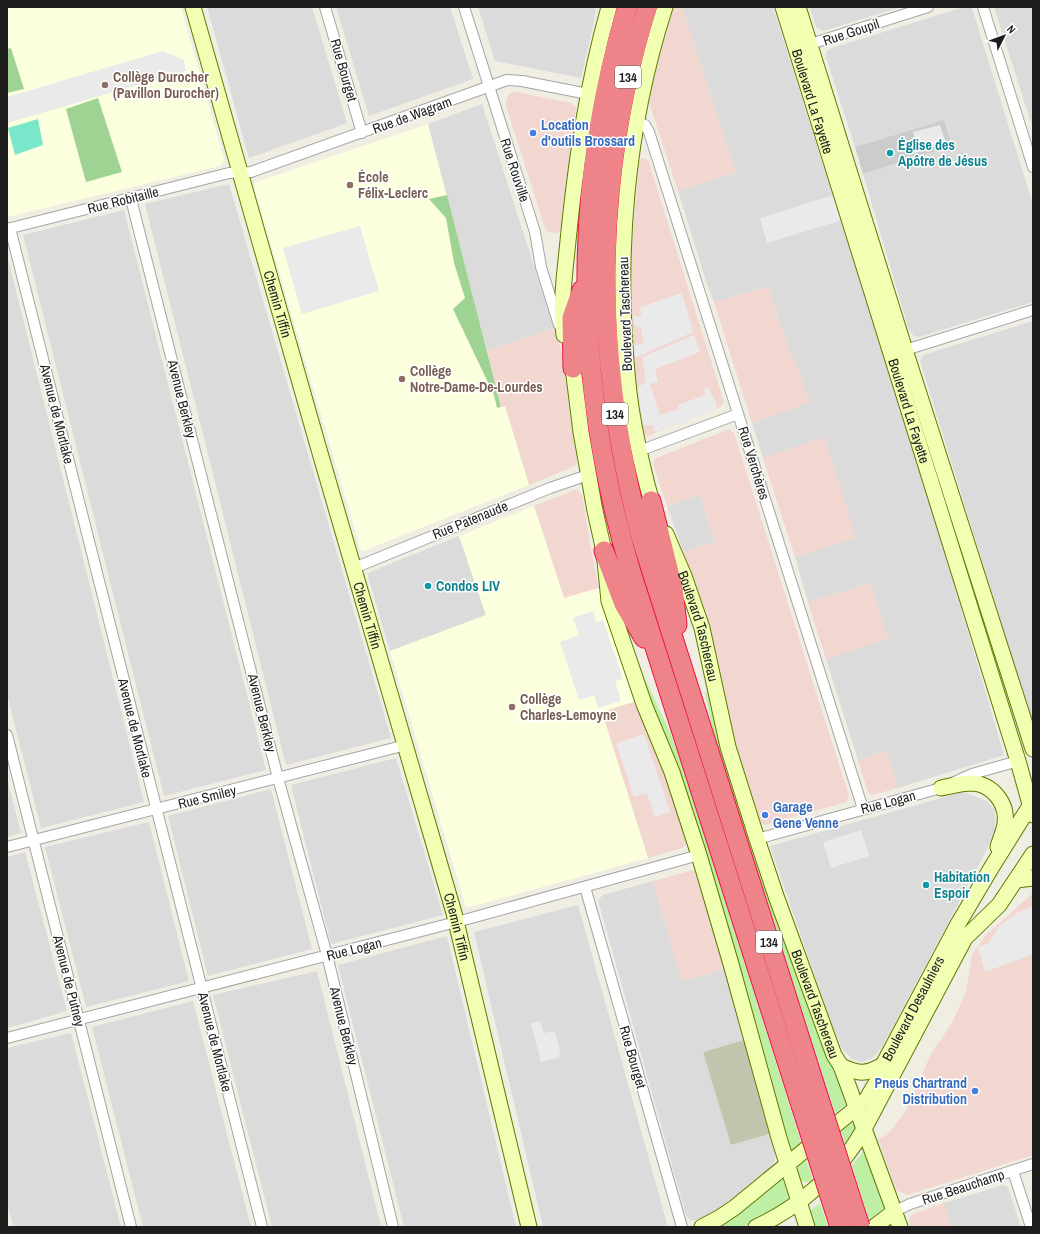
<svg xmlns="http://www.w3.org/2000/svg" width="1040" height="1234" viewBox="0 0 1040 1234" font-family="'Archivo Narrow',sans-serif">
<rect width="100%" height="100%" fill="#f0ede3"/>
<path fill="#dcdbdb" d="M207 7H312L347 123 249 158Z
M336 7H450L473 79 369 116Z
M478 7H595L596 12 581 78 495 61Z
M682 7H773L936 523 1004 755 898 788 887 751 858 760 826 659 888 638 871 583 808 602 795 557 855 538 824 438 763 458 752 423 810 401 778 320 769 287 714 302 706 281 678 191 736 172Z
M810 7H901L823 31 816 27Z
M964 7H971L972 8 1033 205V302L919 337 914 336 909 330 863 174 952 146 944 120 855 147 825 54 828 50 832 48Z
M994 7H1033V129Z
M482 104 554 328 487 351 428 124Z
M229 184 391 738 286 765 145 204Z
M124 210 266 770 164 796 23 235Z
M7 255 144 802 41 828 7 694Z
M1033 321V725L920 361 923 355Z
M700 495 715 542 683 551 667 506Z
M459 536 486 615 390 651 368 577V574L370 572Z
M396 758 443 915 331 944 291 785Z
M7 778 21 833 7 837Z
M271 789 312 949 208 976 168 816Z
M963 792 987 801 995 810V834L881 1049 871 1059 861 1062 852 1059 843 1050 832 1026 770 846Z
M149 822 189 981 86 1007 45 847Z
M25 852 67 1011 7 1028V857Z
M653 881 682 981 725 969 744 1040 703 1052 731 1145 769 1134 775 1154V1158L773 1165 741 1193 719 1208 702 1218 692 1221 689 1219 686 1215 598 900 603 895Z
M578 905 668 1227H543L474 932Z
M447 936 516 1227H404L338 965Z
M317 971 381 1227H272L213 995Z
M193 1001 251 1227H143L92 1027Z
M71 1033 121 1227H13L7 1203V1048Z
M1003 1185 1008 1187 1021 1227H952L944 1203Z"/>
<path fill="#f2d6d0" d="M674 7H682L736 172 678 191 649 102 657 65Z
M516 92 571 103 576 107 566 185 563 224 562 229 557 233 548 232 545 228 506 106V102L508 96 510 93Z
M642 158 648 160 724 402 720 407 647 436 644 434 637 385 632 338 631 261 639 162Z
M769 287 778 320 811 402 752 423 714 302Z
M554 328 562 353 569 407 577 462 575 466 529 485 505 407H501L487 351Z
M729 429 734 433 849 796 846 802 765 825 760 822 736 749 690 571 683 551 715 542 708 518 700 495 667 506 653 464 654 459Z
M824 437 856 538 795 557 763 458Z
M575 490 578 491 582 495 592 555 599 588 564 598 534 506Z
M871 583 888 638 826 659 808 602Z
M636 701 664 772 686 842 685 846 682 848 648 858 601 712Z
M887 750 896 779 898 788 872 795 868 792 858 760Z
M694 870 725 969 682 981 653 881Z
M1033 893V1155L908 1195 896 1190 878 1139 887 1135 906 1111 931 1054 952 1023 966 992 972 955 986 935Z
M944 1203 952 1227H910L909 1219 913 1214Z"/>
<path fill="#fbffdd" d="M7 7H181L224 159 223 163 220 166 7 217Z
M428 124 501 407 505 406 529 485 363 551H361L254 187 256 182Z
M534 506 564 598 599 588 636 701 602 712 648 858 466 908 390 651 486 615 459 536Z"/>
<path fill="#ccc" d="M944 120 952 146 863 174 855 147Z"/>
<path fill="#c2c5ad" d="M744 1040 769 1134 731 1145 703 1052Z"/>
<path fill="#bfefa4" d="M639 666 670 732 685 774 801 1142 790 1151 657 719Z
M705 692H707L713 717 723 752 798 976 846 1104 835 1113 727 777 714 736Z
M849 1123 853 1124 855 1129 846 1146 840 1127Z
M864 1151 885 1207 869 1220 852 1165Z
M805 1156 813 1181C809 1183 805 1182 801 1180 795 1169 797 1165 805 1156Z
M782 1176 790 1201 752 1223 742 1227H714Z
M820 1203 828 1227H815L810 1211Z"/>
<path fill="#9ed394" d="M11 48 24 89 7 93V49Z
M98 98 122 172 86 182 66 109Z
M447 195 501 407 497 408 494 395 453 309 465 298 454 263 446 218 429 199Z"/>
<path fill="#79e7ca" d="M38 119 43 145 15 155 8 128Z"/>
<path fill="#eaeaea" d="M163 51 184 60 186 71 7 123V97Z
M940 125 946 143 912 154 909 144 916 141 913 132Z
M834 195 842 220 767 243 760 218Z
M360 226 379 291 302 314 283 248Z
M682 293 693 332 635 358 634 346 644 343 641 328 635 326 633 315 642 317 640 307Z
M694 335 700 352 655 369 658 382 650 384 660 415 679 409 678 405 705 395 704 389 709 388 717 406 715 410 655 432 653 425H643L638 388 646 381 642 357Z
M593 611 596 622 603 620 623 679 615 681 621 701 598 708 594 695 579 700 560 642 579 635 573 618Z
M644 734 670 812 655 817 647 793 634 797 616 743Z
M861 830 869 856 831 868 823 842Z
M1033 907V954L985 972 978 947 988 944 999 926 1020 911Z
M540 1021 544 1033 555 1031 561 1057 541 1062 531 1023Z"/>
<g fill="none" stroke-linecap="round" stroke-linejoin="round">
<defs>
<path id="street" d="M325 7 362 133
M464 7 535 232 541 267 559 325
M983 7 1033 167
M804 46 928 7
M637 122 645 125 649 132 863 809
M131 199 278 778 327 955 393 1227
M10 228 262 1227
M7 229 229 173 251 172 507 80 522 81 588 94
M899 352 1033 310
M639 451 738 414
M354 568 550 488 588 475
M7 735 131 1227
M757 839 941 788 972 774 1018 761
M7 847 406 745
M585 887 682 1227
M7 1038 464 920 699 855
M1013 1171 1031 1227
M895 1211 910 1204 1033 1164"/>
<g id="secondary">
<path id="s1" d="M193 7 318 446 454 913 529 1227"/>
<path id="s2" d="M783 7 1018 761 1033 815"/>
<path d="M798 7 905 350 1033 749"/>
<path d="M564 335C560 304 565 272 568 241 576 161 587 85 609 7"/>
<path d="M571 358 573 368 581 432 595 511 604 551 609 601 644 704 672 772 699 855 731 964 779 1138 807 1227"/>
<path d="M655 510C650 498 647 485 644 472 637 443 631 414 628 383 615 257 626 128 665 7"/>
<path id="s3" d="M666 534 684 576 702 628 728 747 757 839 776 896 834 1055 841 1066 900 1227"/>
<path d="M941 788C951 786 962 783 972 783 992 784 1008 803 1005 824 1004 831 1000 840 998 847"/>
<path d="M1016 880 1033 878"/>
<path d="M841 1066C859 1074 865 1075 883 1065"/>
<path id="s4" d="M702 1227 719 1218 734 1208 866 1100 879 1078 883 1065 958 924 993 865 1033 801"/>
<path d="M756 1227C800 1207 841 1171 864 1129L965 938 999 905 1033 854"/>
<path d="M874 1227 895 1211"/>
</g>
<path id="highway" d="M627 7C571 194 575 386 631 572L801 1105
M647 7C592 184 594 359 641 537L819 1099
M573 368 572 318 582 290
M651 501 673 588 677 625
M604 551 624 604 644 638"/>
</defs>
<use href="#street" stroke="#a5a5a5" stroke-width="12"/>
<use href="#secondary" stroke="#5d7a00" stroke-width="17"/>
<use href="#highway" stroke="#ea1442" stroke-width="21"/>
<use href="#street" stroke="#fff" stroke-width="10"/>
<use href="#secondary" stroke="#f1ffb2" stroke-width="15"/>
<use href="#highway" stroke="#ef838a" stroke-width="19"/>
<defs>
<path id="highway-bridge" d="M819 1099 860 1227
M801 1105 840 1227"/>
</defs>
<use href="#highway-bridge" stroke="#ea1442" stroke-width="21" stroke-linecap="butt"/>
<use href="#highway-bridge" stroke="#ef838a" stroke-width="19"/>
</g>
<g fill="#8d6e63" stroke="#fff" stroke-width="1.5">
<circle cx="105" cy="85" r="4"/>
<circle cx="350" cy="185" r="4"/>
<circle cx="402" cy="379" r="4"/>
<circle cx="512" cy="707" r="4"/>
</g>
<g fill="#3f7fe0" stroke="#fff" stroke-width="1.5">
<circle cx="533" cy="133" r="4"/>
<circle cx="765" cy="815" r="4"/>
<circle cx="975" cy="1091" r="4"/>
</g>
<g fill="#0f9aa8" stroke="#fff" stroke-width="1.5">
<circle cx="890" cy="153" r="4"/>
<circle cx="428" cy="586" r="4"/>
<circle cx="926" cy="885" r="4"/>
</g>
<g text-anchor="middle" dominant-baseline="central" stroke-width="3" stroke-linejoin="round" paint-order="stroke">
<g fill="#fff" stroke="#626262" stroke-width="1">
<rect x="615" y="66" width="26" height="22" rx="3"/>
<rect x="602" y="403" width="26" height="22" rx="3"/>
<rect x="756" y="931" width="26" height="22" rx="3"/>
</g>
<g font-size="13" font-weight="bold" fill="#1e1e1e">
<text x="628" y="77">134</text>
<text x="615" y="414">134</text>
<text x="769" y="942">134</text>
</g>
<g font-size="14" fill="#1e1e1e" stroke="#fff">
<text transform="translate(851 32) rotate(-18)">Rue Goupil</text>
<text transform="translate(344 70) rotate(74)">Rue Bourget</text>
<text stroke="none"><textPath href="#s2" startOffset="99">Boulevard La Fayette</textPath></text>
<text transform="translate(412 115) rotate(-20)">Rue de Wagram</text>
<text transform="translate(515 170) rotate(72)">Rue Rouville</text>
<text transform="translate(123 200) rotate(-14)">Rue Robitaille</text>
<text stroke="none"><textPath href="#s1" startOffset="309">Chemin Tiffin</textPath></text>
<text transform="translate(625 314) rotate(-92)">Boulevard Taschereau</text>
<text transform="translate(182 399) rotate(76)">Avenue Berkley</text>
<text stroke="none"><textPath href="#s2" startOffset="423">Boulevard La Fayette</textPath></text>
<text transform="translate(57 414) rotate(76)">Avenue de Mortlake</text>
<text transform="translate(754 463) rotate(73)">Rue Verchères</text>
<text transform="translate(470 520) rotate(-22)">Rue Patenaude</text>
<text stroke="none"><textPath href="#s1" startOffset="633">Chemin Tiffin</textPath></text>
<text stroke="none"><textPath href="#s3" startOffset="98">Boulevard Taschereau</textPath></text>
<text transform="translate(262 713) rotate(76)">Avenue Berkley</text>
<text transform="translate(135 728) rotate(76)">Avenue de Mortlake</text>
<text transform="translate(207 797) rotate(-14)">Rue Smiley</text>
<text transform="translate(888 802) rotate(-15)">Rue Logan</text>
<text stroke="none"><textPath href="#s1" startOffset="957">Chemin Tiffin</textPath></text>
<text transform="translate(354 949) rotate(-14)">Rue Logan</text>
<text transform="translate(69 981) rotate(76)">Avenue de Putney</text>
<text stroke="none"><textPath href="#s3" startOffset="494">Boulevard Taschereau</textPath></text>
<text stroke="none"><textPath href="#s4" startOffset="311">Boulevard Desaulniers</textPath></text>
<text transform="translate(344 1026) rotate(76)">Avenue Berkley</text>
<text transform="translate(215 1042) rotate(76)">Avenue de Mortlake</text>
<text transform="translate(633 1057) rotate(74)">Rue Bourget</text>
<text transform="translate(963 1187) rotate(-18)">Rue Beauchamp</text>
</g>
<g font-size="14" font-weight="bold" fill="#785e54" stroke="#fff" text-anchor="start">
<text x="113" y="77">Collège Durocher<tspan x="113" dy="16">(Pavillon Durocher)</tspan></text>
<text x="358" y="177">École<tspan x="358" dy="16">Félix-Leclerc</tspan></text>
<text x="410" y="371">Collège<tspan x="410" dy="16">Notre-Dame-De-Lourdes</tspan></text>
<text x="520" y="699">Collège<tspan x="520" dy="16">Charles-Lemoyne</tspan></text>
</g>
<g font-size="14" font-weight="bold" fill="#366cbe" stroke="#fff" text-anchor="start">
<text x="541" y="125">Location<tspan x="541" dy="16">d'outils Brossard</tspan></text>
<text x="773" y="807">Garage<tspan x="773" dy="16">Gene Venne</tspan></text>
<text x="967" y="1083" text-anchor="end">Pneus Chartrand<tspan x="967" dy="16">Distribution</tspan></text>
</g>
<g font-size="14" font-weight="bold" fill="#0d838f" stroke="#fff" text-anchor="start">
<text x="898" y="145">Église des<tspan x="898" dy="16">Apôtre de Jésus</tspan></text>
<text x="436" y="586">Condos LIV</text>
<text x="934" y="877">Habitation<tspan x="934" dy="16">Espoir</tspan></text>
</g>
</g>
<rect width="1040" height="1234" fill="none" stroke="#1e1e1e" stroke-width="16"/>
<g transform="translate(1004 36) rotate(48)" stroke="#ffffff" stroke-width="3" paint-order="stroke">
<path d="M0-3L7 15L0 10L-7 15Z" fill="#1e1e1e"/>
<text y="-6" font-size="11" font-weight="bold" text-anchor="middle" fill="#1e1e1e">N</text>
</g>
</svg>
